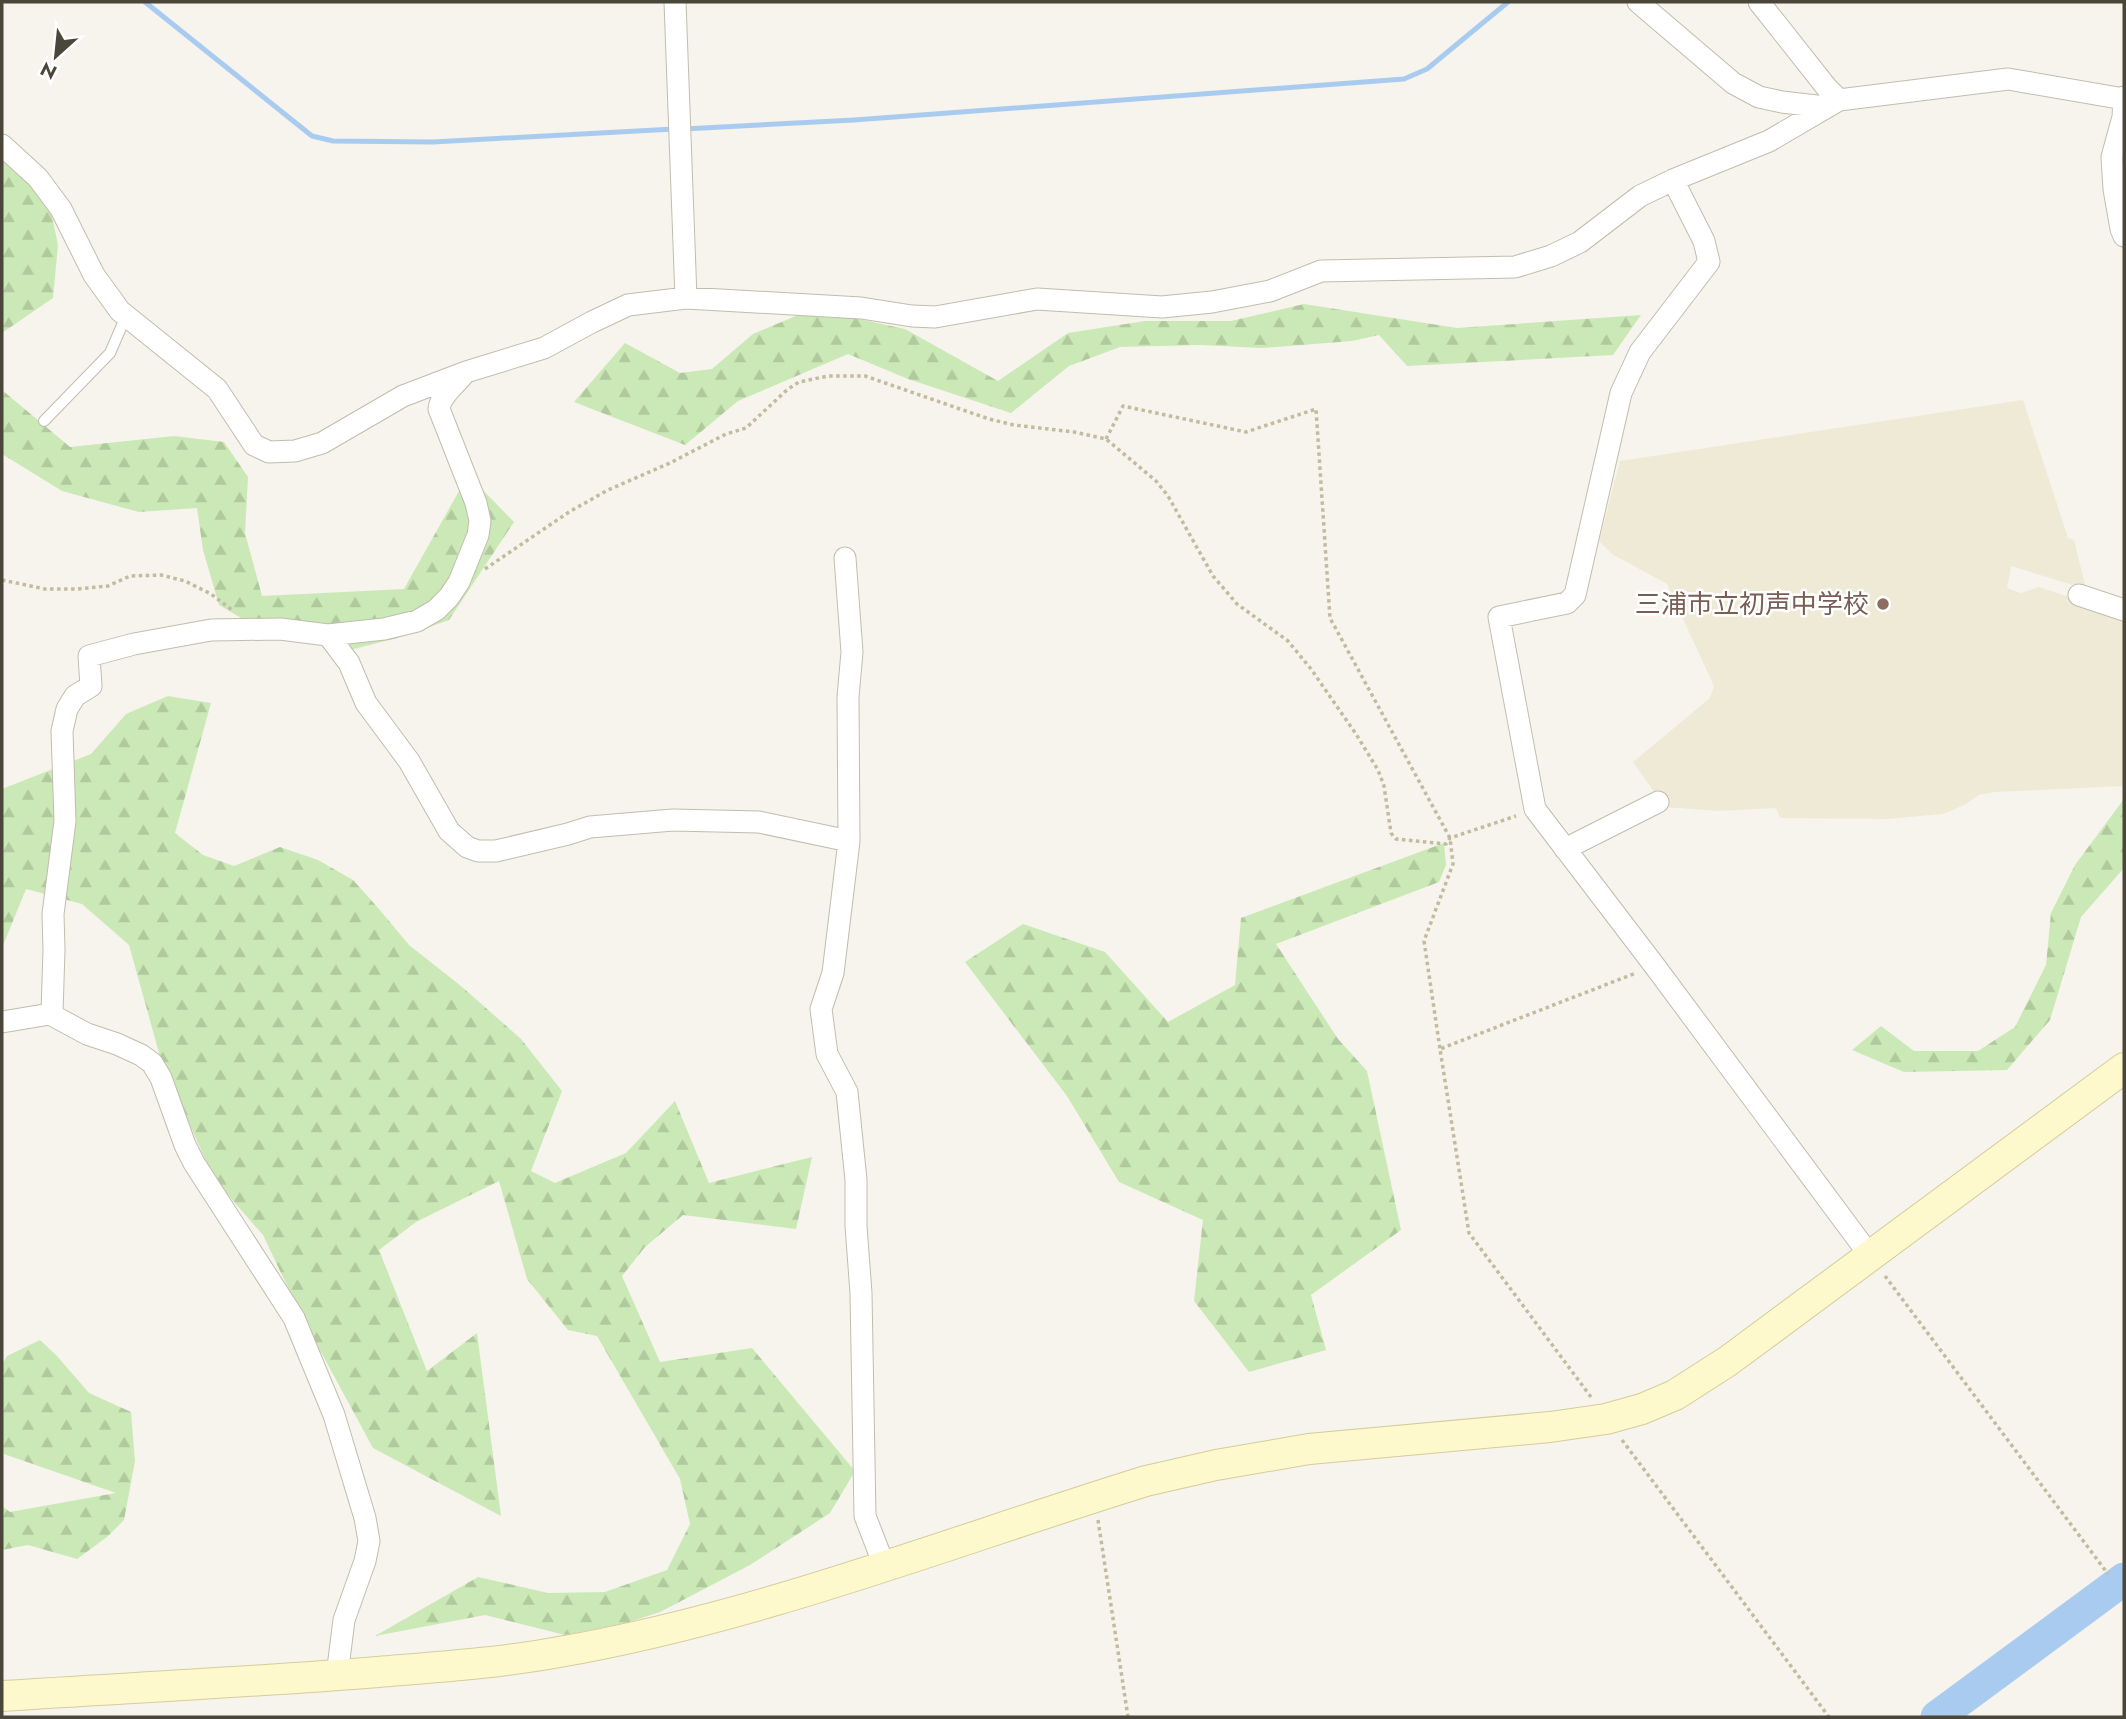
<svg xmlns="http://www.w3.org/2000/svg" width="2126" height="1719" viewBox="0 0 2126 1719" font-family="Jost,'Noto Sans JP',sans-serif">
<defs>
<pattern id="forest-firs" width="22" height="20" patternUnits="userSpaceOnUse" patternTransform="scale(1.75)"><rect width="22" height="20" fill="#cbe9b6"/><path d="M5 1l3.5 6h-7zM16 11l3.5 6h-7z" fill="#b0c99d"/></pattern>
</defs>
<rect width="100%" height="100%" fill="#f6f4ec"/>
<path fill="#eeead6" d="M2023 400 2068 538 2074 540 2086 589 2011 566 2007 588 2021 593 2039 587 2124 615V786L1994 792 1979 795 1964 805 1943 814 1886 819 1780 818 1776 808 1718 811 1665 807 1633 762 1710 698 1714 686 1667 584 1612 554 1599 541 1620 461Z"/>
<path fill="url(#forest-firs)" d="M2 158 49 202 58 245 53 298 2 333Z
M1304 304 1457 328 1641 315 1613 355 1407 366 1379 335 1352 341 1262 348 1200 345 1120 347 1069 366 1011 413 908 379 848 354 738 401 685 445 574 402 625 343 680 373 712 369 753 334 812 309 905 329 998 381 1068 333 1145 321H1231Z
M2 390 70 447 174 436 224 442 248 477 245 533 262 596 404 589 468 475 514 522 449 620 401 637 342 652 253 625 219 605 203 550 197 508 139 512 62 491 2 454Z
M168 696 211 703 175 833 203 855 234 866 280 847 318 860 353 880 379 909 409 945 461 986 521 1039 562 1091 531 1171 555 1183 626 1153 675 1101 709 1183 812 1157 796 1229 683 1215 645 1247 622 1276 660 1362 752 1348 855 1471 830 1513 750 1565 660 1612 626 1623 565 1635 485 1615 375 1636 478 1577 548 1593 605 1592 667 1570 690 1524 680 1479 597 1336 568 1330 527 1279 499 1181 416 1222 379 1250 427 1371 477 1333 501 1516 373 1448 301 1315 263 1235 214 1179 161 1060 129 945 82 904 26 889 2 948V789L91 754 126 714Z
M2124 799V868L2081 917 2050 1020 2007 1070 1904 1072 1852 1050 1881 1026 1914 1051H1978L2015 1027 2046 965 2051 913 2075 865Z
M1444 843 1446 865 1439 882 1276 944 1338 1039 1367 1071 1401 1230 1311 1295 1326 1350 1249 1372 1194 1301 1203 1220 1119 1182 1067 1096 965 962 1023 924 1105 952 1168 1022 1235 985 1241 918Z
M40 1340 57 1356 89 1393 131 1412 135 1461 124 1520 107 1537 77 1559 28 1545 2 1550V1506L10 1512 116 1493 4 1454 2 1436V1365L7 1356Z"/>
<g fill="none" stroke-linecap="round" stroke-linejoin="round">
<path stroke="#aacbf0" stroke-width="5" d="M145 2 312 136 333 141 433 142 674 129
M684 129 854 120 1404 79 1427 69 1508 2"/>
<path stroke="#aacbf0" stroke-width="33" d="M1937 1717 2124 1579"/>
<defs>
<path id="lane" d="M44 421 110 353 126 316"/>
<path id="street" d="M675 2 686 298
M1638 2 1733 83 1759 97 1782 102 1825 107
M1759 2 1827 88 1839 100
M2124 97 2123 117 2112 157 2114 189 2121 229 2124 236
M2 145 38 178 61 209 94 275 120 311 217 389 254 445 269 452 295 451 322 443 403 396 466 372 544 348 592 322 628 305 686 298 861 308 912 316 935 317 1037 299 1162 307 1212 302 1270 291 1321 271 1515 267 1551 256 1580 242 1640 196 1673 180 1769 141 1839 100 2008 79 2124 99
M1673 180 1704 241 1709 262 1640 352 1621 393 1575 595 1567 603 1499 617 1535 809 1654 965 1871 1257
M845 558 852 652 848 697 849 841 833 973 821 1009 827 1054 847 1092 856 1180V1226L861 1293 865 1516 884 1565
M2079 595 2124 610
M328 635 349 663 366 703 409 761 449 831 467 847 478 851H496L568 834 590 827 673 820 759 822 849 841
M1565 849 1658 802
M50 1014 52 1013 54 950 53 914 65 821 62 731 67 709 75 696 91 686 89 656 134 644 211 630 280 629 328 635 384 629 417 621 436 610 449 597 459 582 478 535 480 521 476 503 439 409C440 396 455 385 463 375
M2 1022 50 1014 87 1034 117 1044 141 1055 152 1063 161 1078 185 1145 194 1163 294 1318 334 1415 365 1518 369 1541 365 1561 344 1620 337 1675"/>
<path id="secondary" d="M2 1696C127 1688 253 1682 378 1672 438 1667 499 1663 559 1652 760 1617 952 1541 1146 1481L1216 1465 1309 1449 1550 1427 1606 1419 1642 1409 1675 1395 1728 1361 2124 1068"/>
</defs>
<use href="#lane" stroke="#c1bdae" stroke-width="12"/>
<use href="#street" stroke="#c1bdae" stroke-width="23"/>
<use href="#secondary" stroke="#d5cc9c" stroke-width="32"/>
<path stroke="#c3bb9f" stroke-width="3.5" stroke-dasharray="3.5 3.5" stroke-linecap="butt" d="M1106 439 1123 406 1246 432 1316 409 1330 618 1450 838 1453 864 1424 941 1440 1049
M485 569 569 512 608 490 670 463 726 434 746 428 788 389 799 382 828 376H865L989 419 1014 425 1074 432 1106 439 1156 481 1168 496 1213 576 1237 604 1288 641 1311 669 1356 734 1378 770 1384 786 1391 833 1396 839 1446 844 1450 838 1516 816
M2 580 45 589H77L108 586 130 576 161 575 185 581 211 594 232 610
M1885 1276 2108 1574
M1591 1397 1469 1233 1440 1049 1636 973
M1622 1440 1829 1717
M1098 1520 1128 1717"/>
<use href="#lane" stroke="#fff" stroke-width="10"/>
<use href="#street" stroke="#fff" stroke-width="21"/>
<use href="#secondary" stroke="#fef8cd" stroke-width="30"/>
</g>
<circle fill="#8d6e63" stroke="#fff" stroke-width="2.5" cx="1883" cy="604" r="7"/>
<g text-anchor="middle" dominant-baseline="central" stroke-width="5" stroke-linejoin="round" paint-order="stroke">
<g font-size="26" fill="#785e54" stroke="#fff" text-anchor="end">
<text x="1869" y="604">三浦市立初声中学校</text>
</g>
</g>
<rect width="2126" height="1719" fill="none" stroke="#4a4639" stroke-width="7"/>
<g transform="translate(56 56) rotate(207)" stroke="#ffffff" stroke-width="5" paint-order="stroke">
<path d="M0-5L12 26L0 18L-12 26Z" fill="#4a4639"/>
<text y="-10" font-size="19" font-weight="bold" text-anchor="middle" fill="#4a4639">N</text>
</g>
</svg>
